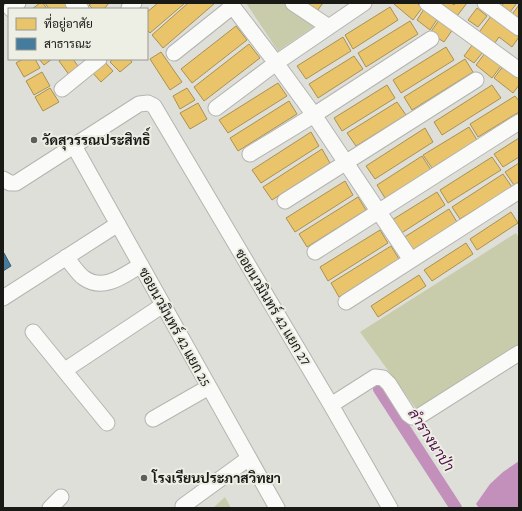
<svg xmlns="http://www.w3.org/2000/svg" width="522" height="511" viewBox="0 0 522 511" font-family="'Crimson Pro',Sarabun,serif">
<rect width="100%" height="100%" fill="#dedfd9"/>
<path fill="#c8ccaa" d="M246 3H287L319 23 278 51Z
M516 233 519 238V346L417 410 360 332Z
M225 497 231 508H213Z"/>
<path fill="#c290ba" d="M519 461V508H479L476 504 490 484 503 472Z"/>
<path fill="#e9c46a" stroke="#ab9151" d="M40 3H43L47 9H32Z
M45 3H65L70 9H49Z
M92 3H109L104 9H93L89 5Z
M158 3H185L150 33 147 30V12Z
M188 3H215L163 48 152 35Z
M306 3H323L317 11Z
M395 3H417L422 8 413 20 394 4Z
M437 3H451L454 5 456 3H467L454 20Z
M504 3H517L507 16 499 9Z
M519 5V21L510 17Z
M390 7 398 20 353 49 345 35Z
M477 8 487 16 478 27 468 20Z
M424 9 438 18 430 30 417 20Z
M491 16 519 37 512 47 499 37 492 47 477 35Z
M439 20 453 29 444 42 430 33Z
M410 21 418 34 366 67 358 53Z
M236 26 247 40 192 83 181 69Z
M343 37 351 51 306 79 297 66Z
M249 44 260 58 204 101 194 87Z
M473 44 483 52 474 63 464 56Z
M446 47 454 60 401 93 393 80Z
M161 52 182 82 170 90 150 59Z
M485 53 501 66 492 78 476 65Z
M354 56 363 69 318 98 309 84Z
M23 59H35L40 68 24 77 16 63Z
M39 59H52L44 65Z
M62 59H73L80 69 70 76 59 61Z
M113 59H130L132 62 120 72 110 62Z
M465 59 473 72 412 110 404 97Z
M103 60 113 71 101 82 91 71Z
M504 65 519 78V85L513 93 494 78Z
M42 72 50 86 34 95 26 81Z
M278 83 287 96 228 133 219 120Z
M387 85 395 98 342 131 334 118Z
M492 85 501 98 442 135 434 122Z
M50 88 59 102 43 111 35 97Z
M187 88 195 100 180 109 173 96Z
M515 96 519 101V112L478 137 470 124Z
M289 101 297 114 238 151 230 138Z
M397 102 406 115 356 146 347 133Z
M198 103 207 119 190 129 180 113Z
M469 127 477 140 432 168 423 155Z
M425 128 433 142 375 179 366 166Z
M311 132 319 146 261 183 252 170Z
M519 138V157L503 167 494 154Z
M322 149 330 163 272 200 263 187Z
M422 156 431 170 385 198 377 185Z
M492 157 501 170 448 203 440 190Z
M519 163V182L514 185 505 172Z
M503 174 512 187 460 219 452 207Z
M345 181 353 195 295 232 286 218Z
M437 192 445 205 400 234 392 220Z
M358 197 366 210 307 247 299 234Z
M449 209 457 222 411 251 403 238Z
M511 212 518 223 477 250 470 239Z
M380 230 388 243 328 281 320 267Z
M466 243 473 254 432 281 424 270Z
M391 246 399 259 339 297 331 283Z
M419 275 426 286 378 317 371 306Z"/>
<path fill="#457b9d" stroke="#385e74" d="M4 253 11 266 3 271V254Z"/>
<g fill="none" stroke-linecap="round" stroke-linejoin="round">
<path stroke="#c290ba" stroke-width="12" d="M379 389 456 508"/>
<defs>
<path id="minor" d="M73 3 81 9
M230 3 276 63 314 115 411 260
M293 3 329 27
M427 3 519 70
M485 3 519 28
M129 8 134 3
M11 9 18 3
M174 53 233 6
M62 89 99 59
M216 108 276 63 364 3
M74 146 277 508
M250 154 314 115 431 39
M3 179 10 183H16L139 104 148 103 154 106 331 405 390 508
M285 201 476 80
M315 252 519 122
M66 257C72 264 77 273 84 278 104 292 124 275 141 265
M3 298 118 224
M346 302 519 191
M33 332 107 423
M65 370 163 305
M331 405 375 377 383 378 389 384 408 414 412 417H418L519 353
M153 419 209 387
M183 506 249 458
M50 508 61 497"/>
</defs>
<use href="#minor" stroke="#b4b4b0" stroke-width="17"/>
<use href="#minor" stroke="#fafaf9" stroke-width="15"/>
</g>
<g fill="#5e5f5a" stroke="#edeee4" stroke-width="1.5">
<circle cx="34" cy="140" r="4"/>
<circle cx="144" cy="478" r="4"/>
</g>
<g text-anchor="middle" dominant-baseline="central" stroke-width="4" stroke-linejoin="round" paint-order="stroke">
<g font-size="14" font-weight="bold" fill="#191a16" stroke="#edeee4" text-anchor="start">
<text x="42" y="140">วัดสุวรรณประสิทธิ์</text>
<text x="152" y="478">โรงเรียนประภาสวิทยา</text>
</g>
<g font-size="14" fill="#191a16" stroke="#edeee4">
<text transform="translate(273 307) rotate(59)">ซอยนวมินทร์ 42 แยก 27</text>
<text transform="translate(175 327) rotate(61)">ซอยนวมินทร์ 42 แยก 25</text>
</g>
<g font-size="15" font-style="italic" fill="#4f0b49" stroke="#edeee4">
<text transform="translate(431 440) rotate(57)">ลำรางนาป่า</text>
</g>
</g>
<rect width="522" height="511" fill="none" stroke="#191a16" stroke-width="8"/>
<rect x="8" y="8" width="140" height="52" fill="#edeee4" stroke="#989992"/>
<rect x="16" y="18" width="20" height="12" fill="#e9c46a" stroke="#989992"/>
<text x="44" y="28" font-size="12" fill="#191a16">ที่อยู่อาศัย</text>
<rect x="16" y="38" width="20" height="12" fill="#457b9d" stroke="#989992"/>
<text x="44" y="48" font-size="12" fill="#191a16">สาธารณะ</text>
</svg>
